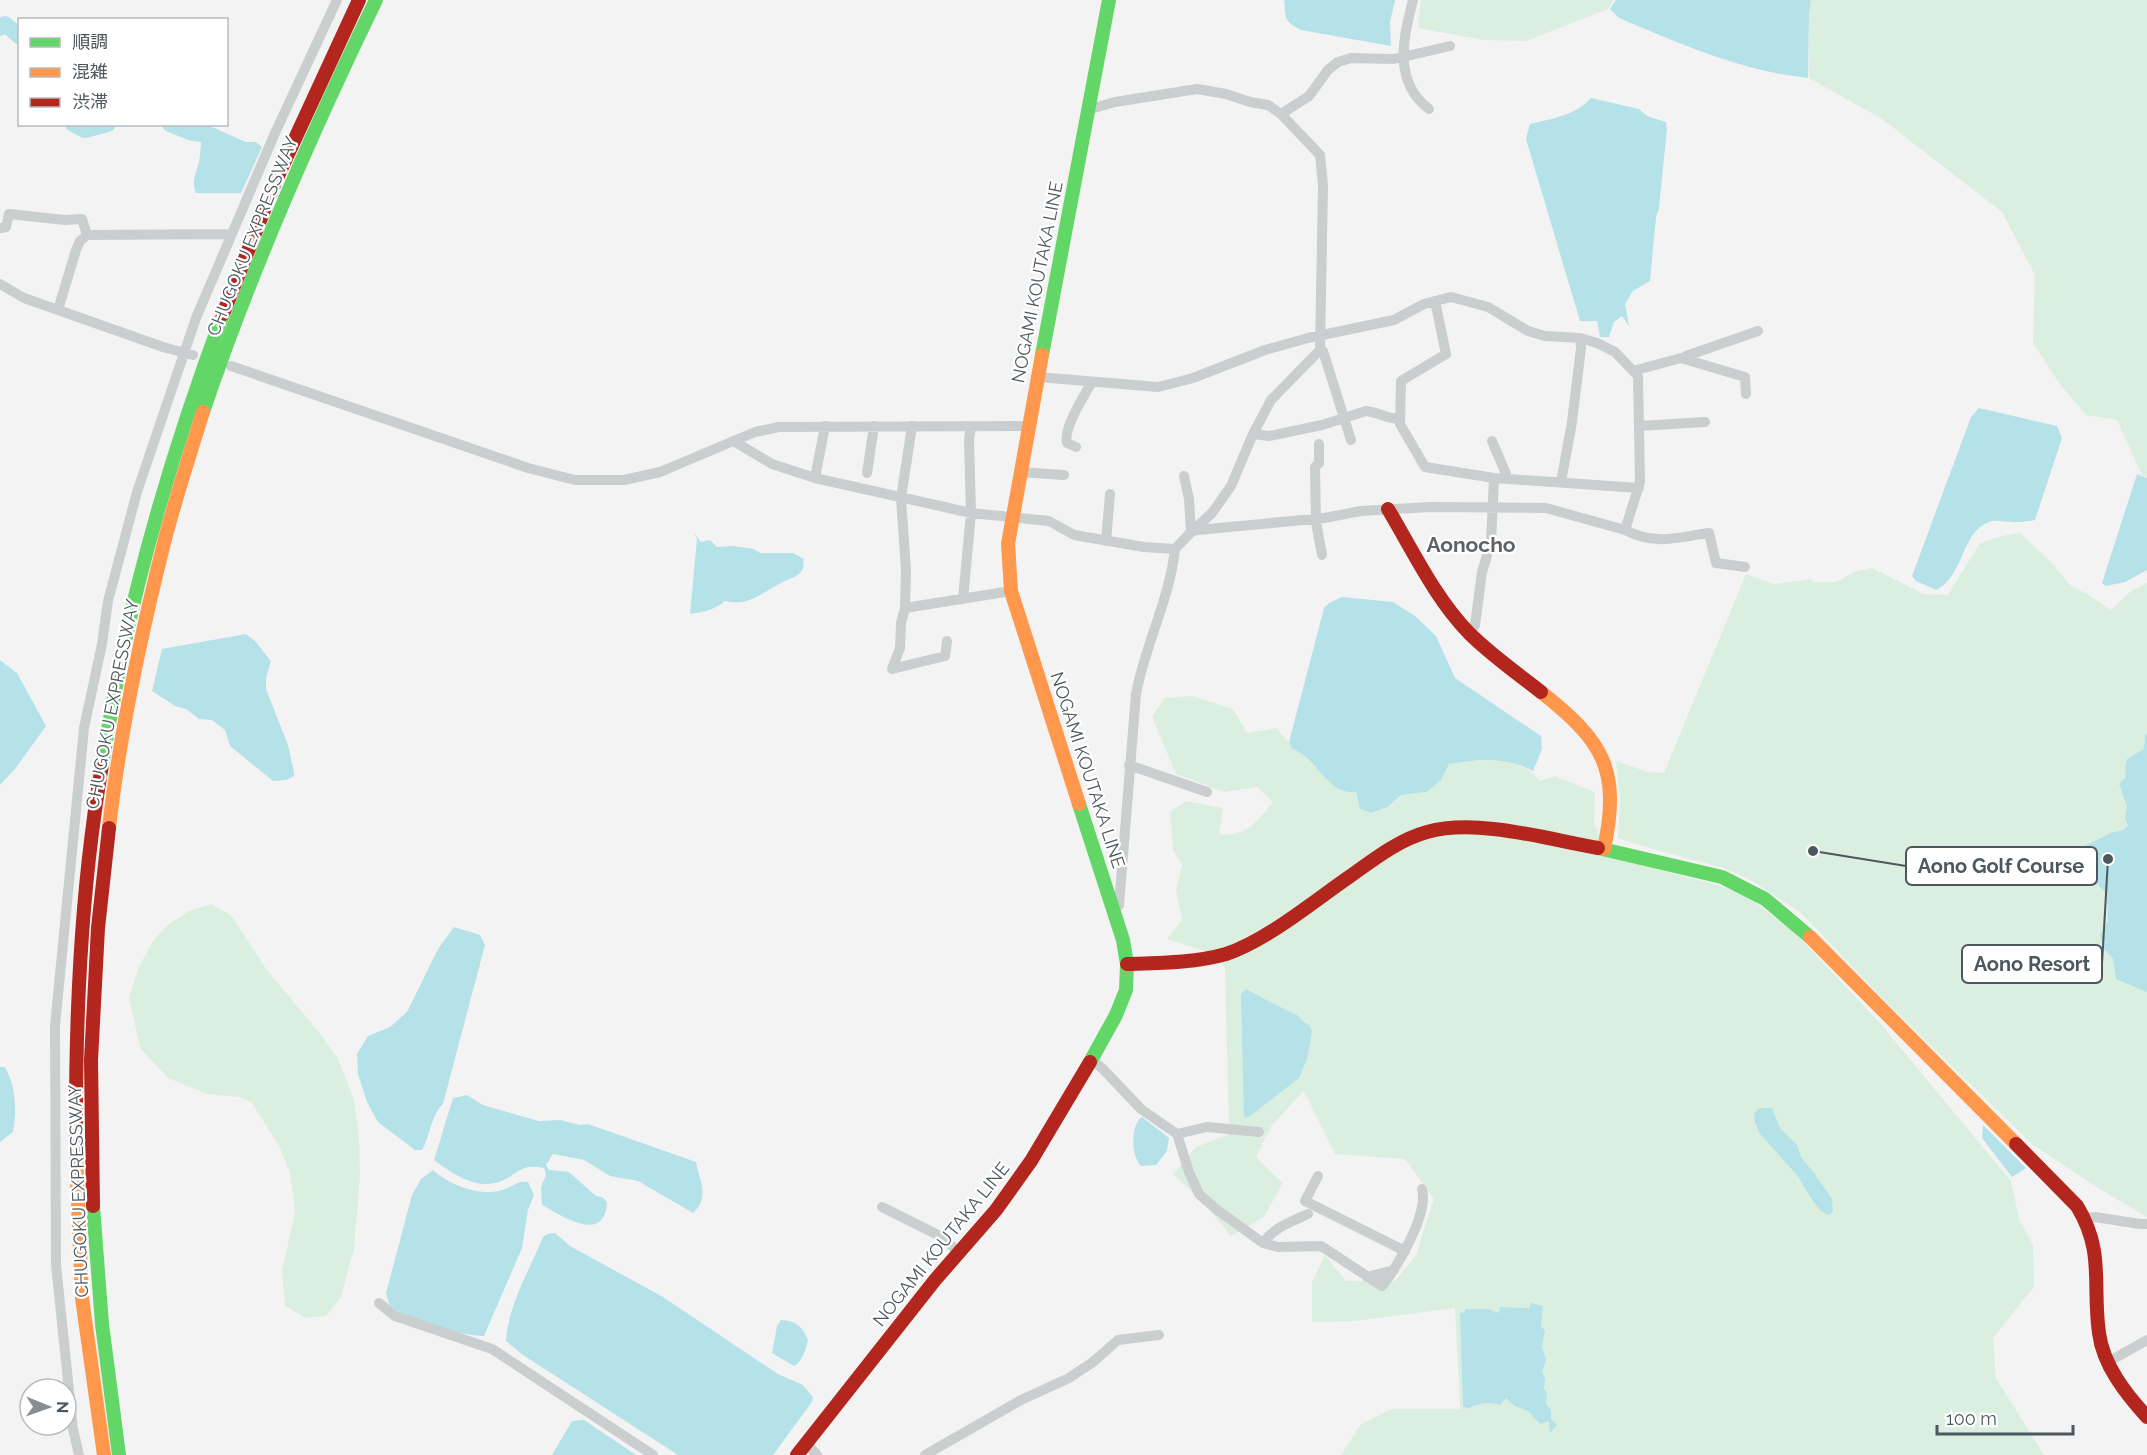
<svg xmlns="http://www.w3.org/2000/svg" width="2147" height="1455" viewBox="0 0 2147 1455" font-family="Raleway,'Noto Sans JP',sans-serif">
<rect width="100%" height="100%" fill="#f4f3f3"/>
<path fill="#dbefe1" d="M1421 0H1614L1608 9 1526 41 1483 40 1418 28Z
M1811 0H2147V477L2142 475 2117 420 2086 415 2059 383 2033 343 2035 275 2002 212 1882 119 1809 78V15Z
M2020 533 2051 562 2071 586 2087 594 2111 610 2131 591 2147 583V1217L2103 1191 2033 1145 1892 1008 1800 912 1749 879 1724 868 1642 846 1618 838 1620 798 1616 761 1648 772 1664 773 1746 574 1774 584 1811 579 1814 582H1836L1854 572 1872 568 1924 594 1948 595 1980 543 2002 536Z
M1192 696 1233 709 1247 733 1276 728 1289 742 1292 749C1319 758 1326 796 1356 792L1360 809 1371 813 1389 807 1401 795 1427 792 1441 780 1449 764C1481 759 1519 753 1540 781L1555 776 1595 792 1594 824 1613 858 1721 886 1747 896 1795 933 1880 1023 2011 1181 2019 1219 2033 1245 2034 1287 1993 1338 1996 1378 2044 1455H1341L1361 1424 1391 1409H1460L1455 1308 1355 1321 1312 1322V1282L1325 1255 1346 1281H1395L1416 1255 1434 1199 1405 1159 1335 1154 1304 1091 1272 1125 1256 1157 1283 1183 1264 1217 1231 1236 1203 1202 1173 1174 1196 1147 1229 1134 1225 969 1217 955 1167 939 1182 920 1176 890 1182 864 1173 850 1170 812 1186 801 1223 808 1219 834C1247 837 1256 822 1273 802L1257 787 1224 792 1176 774 1152 717 1164 698Z
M211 904 231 915 267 970 322 1036 338 1059 354 1099 359 1137 360 1177 354 1249 341 1297 326 1316 306 1318 285 1306 282 1272 295 1211 290 1173 279 1146 252 1103 239 1097 207 1094 168 1078 140 1048 129 997 139 967 151 944 165 927 189 911Z"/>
<path fill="#b5e2e8" d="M1284 0H1395L1390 22 1391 46 1301 30C1283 21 1286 18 1284 0Z
M1616 0H1811L1809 16 1808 78C1741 71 1681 44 1619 18L1610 9Z
M1591 98 1639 109 1647 116 1666 122 1667 129 1659 208 1656 217 1650 281 1633 291 1625 304 1629 326 1622 316 1614 322 1609 337H1600L1597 321H1580L1526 139 1530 124C1553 118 1575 116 1591 98Z
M207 125 246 142H256L262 147 241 193H196L194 187V179L199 162 203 128Z
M1979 408 2057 426 2062 438 2035 520C2029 521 2023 522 2017 522 2009 523 1996 519 1989 522 1961 532 1964 577 1936 590L1916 581 1912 576 1971 417Z
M2137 474 2147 478V570L2125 582 2106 586 2102 583Z
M694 533 701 542 710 540 717 547 732 546 754 549 760 553H793L804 559C803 562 804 566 803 569 799 577 790 578 783 582 762 592 749 607 725 601 715 610 703 612 690 614L697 539Z
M1342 597 1393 602 1415 616 1436 636 1455 678 1541 736 1542 749 1533 771C1504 756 1480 759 1449 764L1441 780 1427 792 1401 795 1388 807 1371 813 1360 809 1356 792C1325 795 1319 758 1292 749L1289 742 1324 608 1329 603Z
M246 634 255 641 271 661 266 678V689L288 745 294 772V776L286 780 273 781 230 746 225 730 212 720 199 719 186 709 175 706 152 691 162 649Z
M0 660 17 673 46 726 15 769 0 785Z
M2145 734H2147V992L2116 979 2113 959 2104 949 2100 935 2108 921 2107 894C2096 882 2088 875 2072 874L2067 866 2072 852 2111 833 2123 830 2128 826 2125 819 2127 806 2119 784 2126 777 2125 767 2127 759 2144 749Z
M454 927 480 935 485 945 443 1104C432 1113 430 1137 422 1150H415L378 1122 367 1102 358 1074 357 1054 368 1036 390 1027 407 1012 438 949Z
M1246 989C1262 998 1278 1006 1295 1014 1301 1017 1302 1023 1310 1025L1312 1032 1307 1059 1299 1078 1249 1117 1244 1118 1241 994Z
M0 1067H5C16 1087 17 1109 13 1132L0 1142Z
M467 1095 483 1105 539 1121 560 1120 580 1125 588 1124 696 1162C700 1182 710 1197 693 1213L638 1181 610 1176 584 1160 553 1154 546 1165 549 1170 569 1172 596 1196 602 1197 607 1202C605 1245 562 1216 542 1205L541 1187 546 1175 544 1168C522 1164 521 1171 504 1180 479 1192 454 1175 434 1160L453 1098Z
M1759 1108H1772L1780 1128 1797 1145 1801 1157 1814 1173 1832 1199 1833 1212 1828 1215 1821 1211 1813 1201 1797 1175 1761 1135 1755 1123 1754 1114Z
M1142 1117 1169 1138 1167 1151 1156 1165 1141 1166C1131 1156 1130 1125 1142 1117Z
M1983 1125 2026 1168 2012 1177 1982 1138Z
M433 1170C449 1185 481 1197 502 1190 512 1187 518 1180 528 1182L534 1195 528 1210 522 1248 484 1336C467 1337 402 1319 391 1306 388 1303 387 1297 386 1293L412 1195 421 1179Z
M555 1233 570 1246 663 1297 778 1374 803 1385 813 1397 812 1402 773 1455H678L523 1355 506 1341C508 1305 530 1269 543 1237L547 1234Z
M1531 1303 1543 1306 1541 1326 1545 1331 1542 1347 1546 1360 1542 1371 1545 1379 1544 1389 1547 1393 1546 1404 1551 1410V1419L1557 1425 1550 1433 1549 1421 1540 1424 1528 1411 1515 1406 1506 1398 1500 1405C1491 1402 1475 1403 1468 1409L1463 1406 1460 1312 1464 1313 1466 1309H1488L1499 1313 1500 1307 1529 1308Z
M781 1320C796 1321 802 1326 808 1340 806 1349 802 1362 794 1366L772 1353 777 1326Z
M584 1420 636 1455H552L572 1421Z"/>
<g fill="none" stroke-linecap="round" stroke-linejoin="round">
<path stroke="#b5e2e8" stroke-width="16" d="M0 28 5 24 20 37
M73 124 85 130 108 124
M170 124 190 132 213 136"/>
<path stroke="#cbcecf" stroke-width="10" d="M1413 0C1403 39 1393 82 1429 109
M1087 110 1115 102 1197 89 1226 94 1250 102 1268 105 1281 114 1320 155 1323 185 1320 350 1271 400 1253 434 1231 486 1212 513 1198 526V530
M1281 114 1309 96 1328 70 1338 62 1351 58 1394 59 1450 46
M1 228 6 227 9 214 65 220 82 219 87 235 80 241 76 250 58 310
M87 235 231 234
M0 284 24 298 163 347 193 355
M1435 301 1446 354 1401 381 1400 424 1425 467 1494 478 1639 488
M1320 350 1323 351 1351 440
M1685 359 1686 356 1758 331
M231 366 528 468 575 480H624L660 472 755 432 779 427 1028 426
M1633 371 1681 358 1745 377 1746 394
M1639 426 1705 422
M1253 434 1269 436 1322 425 1366 411C1378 412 1388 419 1400 419
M1492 441 1506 474V479
M735 442 772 464 815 478 971 513 1049 521 1074 535 1144 547 1175 549 1191 532 1198 530 1324 518 1361 511 1430 507 1546 508 1625 530 1640 482 1638 376 1615 352 1597 343 1580 338 1545 336 1528 331 1488 307 1451 297 1424 304 1394 320 1308 338 1265 350 1193 378 1158 387 1038 377
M1319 444V463L1315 467 1316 522 1322 555
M1076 447 1067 443C1063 428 1084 396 1092 382
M1020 472 1064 475
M867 473 874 426
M1184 476 1189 499 1191 532
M815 478 825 426
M1561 482 1572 422 1581 348 1580 338
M1625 530C1656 546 1677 537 1709 533L1716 563 1745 567
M1106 541 1110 494
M963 599 971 513 969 440 971 426
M905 608 1011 591
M1470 634 1475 625 1482 572 1491 542 1494 478
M892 669 900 648 901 623 905 608 906 570 901 498 912 426
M892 669 945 656 947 641
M1129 765 1207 792
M1113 909 1119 905 1136 694C1145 645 1170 598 1175 549
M1091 1060 1102 1068 1141 1109 1177 1134 1189 1172 1199 1194 1216 1209 1263 1243 1278 1247 1321 1246 1382 1286C1397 1267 1429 1214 1422 1189
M1177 1134 1207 1127 1259 1132
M1318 1176 1305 1201 1405 1251
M882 1207 940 1236 960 1253
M2086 1218 2095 1217 2140 1224H2147
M1263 1243C1274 1227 1291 1222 1308 1214
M1367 1277 1394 1270
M379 1303 395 1316 492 1349 653 1455
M2108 1362 2147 1340
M806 1443 817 1455
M79 1455 73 1429 56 1265 55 1026 84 728 102 644 108 601 137 492 196 318 275 133 337 0
M925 1455 1021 1400 1069 1378 1093 1362 1118 1340 1159 1335"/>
<path stroke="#63d668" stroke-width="14" d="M1042 355 1109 0
M203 412C251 270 311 134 376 0
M102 765C112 705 123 644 138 585 161 493 190 403 223 314
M1079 804 1123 940 1127 964 1126 990 1116 1015 1090 1062
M1598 848 1722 877 1765 899 1810 937
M93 1206 102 1324 119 1455"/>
<path stroke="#ff974d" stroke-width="14" d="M1042 355 1008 544 1011 591 1079 804
M1541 692C1603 741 1621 769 1604 849
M109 828C120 731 141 634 165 539 176 497 190 454 203 412
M1810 937 2016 1144
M76 1155 82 1298 104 1455"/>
<path stroke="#b3261e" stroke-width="14" d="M223 314 276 180 359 0
M1388 509C1413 551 1435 598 1469 633 1491 655 1517 673 1541 692
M1127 964C1159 963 1195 963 1226 954 1266 941 1314 901 1349 877 1373 860 1398 840 1427 832 1477 818 1547 839 1598 848
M2016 1144 2077 1206C2105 1252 2092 1284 2099 1333 2103 1365 2126 1394 2147 1417
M76 1155C75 1025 80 894 102 765
M93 1206 91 1060 98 928 109 828
M797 1455 935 1280 996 1210 1031 1161 1090 1062"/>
</g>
<g text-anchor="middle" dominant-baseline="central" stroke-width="4.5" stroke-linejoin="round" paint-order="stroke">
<g font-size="18" fill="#4c575e" stroke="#fff">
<text transform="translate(252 236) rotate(-68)">CHUGOKU EXPRESSWAY</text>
<text transform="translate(1037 282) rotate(-79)">NOGAMI KOUTAKA LINE</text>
<text transform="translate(112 704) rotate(-79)">CHUGOKU EXPRESSWAY</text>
<text transform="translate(1088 770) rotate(72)">NOGAMI KOUTAKA LINE</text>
<text transform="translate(78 1191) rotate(-92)">CHUGOKU EXPRESSWAY</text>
<text transform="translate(941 1244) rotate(-51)">NOGAMI KOUTAKA LINE</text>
</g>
<g font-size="21" font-weight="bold" fill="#5f6366" stroke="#fff">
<text x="1471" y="544">Aonocho</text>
</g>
</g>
<path fill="none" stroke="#4c575e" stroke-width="2" d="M1813 851L1906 866M2108 859L2102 964"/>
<g fill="#4c575e" stroke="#fff" stroke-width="2">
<circle cx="1813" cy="851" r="6"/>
<circle cx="2108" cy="859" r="6"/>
</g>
<g fill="#fff" stroke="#4c575e" stroke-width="2">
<rect x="1906" y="847" width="191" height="38" rx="6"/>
<rect x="1962" y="945" width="140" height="38" rx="6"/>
</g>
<g font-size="20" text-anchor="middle" font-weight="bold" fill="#4c575e">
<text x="2001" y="873">Aono Golf Course</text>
<text x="2032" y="971">Aono Resort</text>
</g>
<rect x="18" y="18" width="210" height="108" fill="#ffffff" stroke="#b7bcbf" stroke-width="1.5"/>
<rect x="30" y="38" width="30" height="9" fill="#63d668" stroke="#b7bcbf" stroke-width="1.5"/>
<text x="72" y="48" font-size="18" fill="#4c575e">順調</text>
<rect x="30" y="68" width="30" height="9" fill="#ff974d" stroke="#b7bcbf" stroke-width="1.5"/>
<text x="72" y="78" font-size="18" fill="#4c575e">混雑</text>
<rect x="30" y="98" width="30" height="9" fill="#b3261e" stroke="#b7bcbf" stroke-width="1.5"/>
<text x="72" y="108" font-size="18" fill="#4c575e">渋滞</text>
<g transform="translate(48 1407) rotate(91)"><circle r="28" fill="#ffffff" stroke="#b7bcbf" stroke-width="1.5"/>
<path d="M0-4.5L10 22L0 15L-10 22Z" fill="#878e92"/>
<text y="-9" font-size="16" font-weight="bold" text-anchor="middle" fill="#4c575e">N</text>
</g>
<path d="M1937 1425v9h136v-9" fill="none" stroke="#4c575e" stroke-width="3"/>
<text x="1946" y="1425" font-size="18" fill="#4c575e" stroke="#ffffff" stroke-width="4.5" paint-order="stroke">100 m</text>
</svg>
